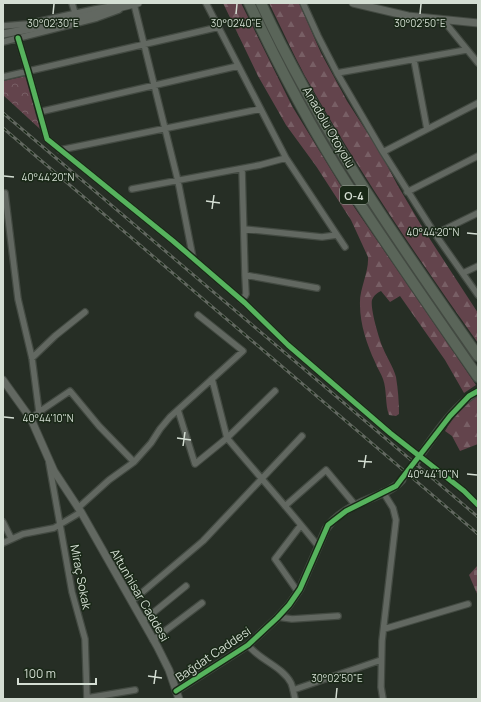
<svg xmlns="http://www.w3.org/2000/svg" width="481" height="702" viewBox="0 0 481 702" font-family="Manrope,sans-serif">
<defs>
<pattern id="forest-firs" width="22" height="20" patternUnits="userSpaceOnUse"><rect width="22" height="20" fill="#63444c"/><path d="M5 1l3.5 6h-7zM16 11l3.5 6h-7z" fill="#785f65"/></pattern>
<pattern id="cemetery-stones" width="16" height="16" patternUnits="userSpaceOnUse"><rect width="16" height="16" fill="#63444c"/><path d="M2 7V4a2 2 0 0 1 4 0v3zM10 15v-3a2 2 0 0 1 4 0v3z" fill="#785f65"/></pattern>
<pattern id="park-crowns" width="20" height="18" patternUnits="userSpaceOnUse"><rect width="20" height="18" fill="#63444c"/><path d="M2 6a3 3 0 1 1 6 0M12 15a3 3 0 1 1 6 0" fill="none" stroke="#785f65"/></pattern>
</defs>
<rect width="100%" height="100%" fill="#262e25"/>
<path fill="url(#forest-firs)" d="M223 3H241L292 106 350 201 476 385 464 393 445 360 400 296 390 302 381 291C377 293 374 295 372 300 370 308 379 339 383 348 387 358 393 366 396 377 398 389 399 402 399 414L396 416 389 415C385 405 387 390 383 379 381 373 377 368 375 362 367 345 360 324 360 305 359 289 369 273 368 257L351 220 316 166 286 125 258 76Z
M269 3H299L321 53 347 101 381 154 398 186 424 230 478 313V343C417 257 357 169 305 76 292 52 281 27 269 3Z
M478 396V444L460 451 452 436 445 431C453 417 464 404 478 396Z"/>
<path fill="url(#cemetery-stones)" d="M478 565V596L469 575Z"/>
<path fill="url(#park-crowns)" d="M26 76 33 98 40 129 3 95V81Z"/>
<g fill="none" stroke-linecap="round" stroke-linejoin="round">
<path stroke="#40483f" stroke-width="7" stroke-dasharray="7 3.5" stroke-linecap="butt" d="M402 480 416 462"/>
<defs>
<path id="minor" d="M72 3 75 13
M303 3 318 36 337 73 383 152 435 234 478 295
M134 4 178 181 193 258
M443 20 478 63
M3 26 27 24 95 9 118 5
M18 38 28 71 47 139 173 241 245 303 288 345 390 433 464 491 478 505
M3 42 97 18 119 10
M414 60 427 129
M337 73 466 50
M3 77 219 27
M39 112 238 66
M60 150 260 109
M383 152 478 103
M242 169 245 275 317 288
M132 189 260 165 286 158 206 3
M407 192 478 156
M5 193 18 299 32 358 39 412 31 419
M244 229 322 237 337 235 286 158
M435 234 478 213
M337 235 345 247
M463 273 478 266
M241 300 245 296 246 294 245 275
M32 358 55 336 85 312
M275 391 227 438C257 474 289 509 318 546
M178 410 195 464 227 438 212 379
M39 412 70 391 99 426 134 462
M49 463 72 592 85 639 87 699
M285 506 326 470 356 506
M78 508 109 480 134 462 151 443 160 429 170 417 243 351 198 315
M3 522 11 538
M3 543 23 534 54 528 81 512
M298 592 275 559 301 525
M132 601 203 541 302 436
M278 617 292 619 338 616
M143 621 186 586
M384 629 468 604
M153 640 202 603
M248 645C259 660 282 666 291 683 293 688 294 694 295 699
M293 690 381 660
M87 698 135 690
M383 699 381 687 382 641 396 520 393 508 383 492"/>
<path id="tertiary" d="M353 3 408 16 478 23
M3 34 54 24 138 3
M3 380 31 419 54 471 81 512 157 646 169 670 179 699
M416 462C430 441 455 404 477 392
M176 691 248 645 277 618 289 605 300 589 326 529C335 515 354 505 369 499 381 494 393 490 402 480"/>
<path id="motorway" d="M249 3C278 65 310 126 347 184 389 249 434 313 478 377
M261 3C319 129 399 243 478 356"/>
</defs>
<use href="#minor" stroke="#434a42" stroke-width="8"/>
<use href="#tertiary" stroke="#434a42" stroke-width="9"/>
<use href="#motorway" stroke="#434a42" stroke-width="12"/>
<use href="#minor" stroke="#626861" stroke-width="5.5"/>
<use href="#tertiary" stroke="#626861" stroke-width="7"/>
<use href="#motorway" stroke="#5a6559" stroke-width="10"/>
<defs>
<path id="rail" d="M3 113 478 517
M3 128 478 534"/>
</defs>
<use href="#rail" stroke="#626860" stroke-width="3"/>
<use href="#rail" stroke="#192817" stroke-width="1.5" stroke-dasharray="4.5" stroke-linecap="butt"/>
<defs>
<path id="cycleway" d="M18 38 28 71 47 139 173 241 245 303 288 345 390 433 464 491 478 505
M176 691 248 645 277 618 289 605 300 589 328 525 346 511 396 486 450 416 469 396 478 391"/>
</defs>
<use href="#cycleway" stroke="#192817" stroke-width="8"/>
<use href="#cycleway" stroke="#56b35d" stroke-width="5"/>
</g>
<path fill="none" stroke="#d4ded3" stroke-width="1.5" d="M53 14 54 4M236 14 237 4M420 14 421 4M4 176 14 177M206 201 220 203M212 209 214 195M467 233 477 234M4 417 14 418M177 438 191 440M183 446 185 432M358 461 372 462M364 468 366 455M467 474 477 475M148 676 162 678M154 684 156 670M336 698 337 688"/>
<g text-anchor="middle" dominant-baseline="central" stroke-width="3" stroke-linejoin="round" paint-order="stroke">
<rect fill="#192817" stroke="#9ca79b" stroke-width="1" x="340" y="186" width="28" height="18" rx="3"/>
<g font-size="11" font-weight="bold" fill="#d4ded3">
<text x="354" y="195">O-4</text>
</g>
<g font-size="12" fill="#d4ded3" stroke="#192817">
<text transform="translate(329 127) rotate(60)">Anadolu Otoyolu</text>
<text transform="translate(81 577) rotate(79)">Miraç Sokak</text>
<text transform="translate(140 595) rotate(60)">Altunhisar Caddesi</text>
<text transform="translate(213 654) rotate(-34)">Bağdat Caddesi</text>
</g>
</g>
<g font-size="10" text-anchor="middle" fill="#d4ded3" stroke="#192817" stroke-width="3" stroke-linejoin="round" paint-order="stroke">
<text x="53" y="27">30°02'30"E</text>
<text x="236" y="27">30°02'40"E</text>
<text x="420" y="27">30°02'50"E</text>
<text x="48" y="181">40°44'20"N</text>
<text x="433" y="236">40°44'20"N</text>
<text x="48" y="422">40°44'10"N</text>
<text x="433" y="478">40°44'10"N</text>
<text x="337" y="682">30°02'50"E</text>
</g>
<rect width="481" height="702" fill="none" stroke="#d4ded3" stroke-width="8"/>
<path d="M18 678v6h78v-6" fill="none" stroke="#d4ded3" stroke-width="2"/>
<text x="24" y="678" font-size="12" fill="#d4ded3" stroke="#192817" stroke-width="3" paint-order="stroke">100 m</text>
</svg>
